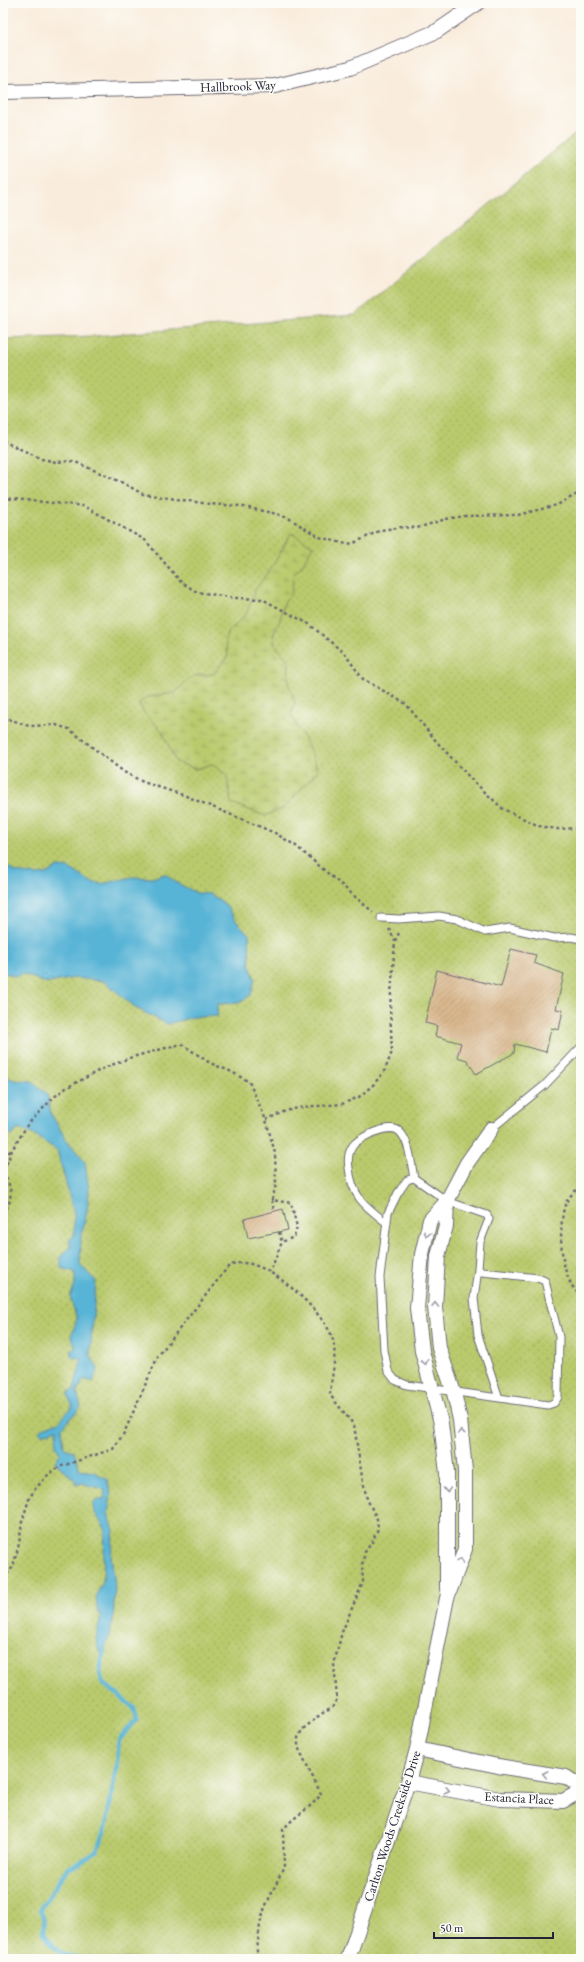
<svg xmlns="http://www.w3.org/2000/svg" width="584" height="1962" viewBox="0 0 584 1962" font-family="'EB Garamond',serif">
<defs>
<pattern id="grass-dots" width="8" height="8" patternUnits="userSpaceOnUse"><rect width="8" height="8" fill="#b9ca6d"/><path d="M2 2h.1M6 6h.1" fill="none" stroke="#9fad5f" stroke-width="1.8" stroke-linecap="round"/></pattern>
<pattern id="wetland-marsh" width="20" height="14" patternUnits="userSpaceOnUse"><rect width="20" height="14" fill="#b9ca6d"/><path d="M1 5h8M5 5V1M11 12h8M15 12V8" fill="none" stroke="#9fad5f"/></pattern>
<pattern id="building-hatch" width="6" height="6" patternUnits="userSpaceOnUse"><rect width="6" height="6" fill="#d9b88e"/><path d="M-1 1l2-2M0 6l6-6M5 7l2-2" fill="none" stroke="#ba9e7b"/></pattern>
</defs>
<rect width="100%" height="100%" fill="#fdfcf7"/>
<filter id="ink" filterUnits="userSpaceOnUse"><feTurbulence type="fractalNoise" baseFrequency=".025" numOctaves="2"/><feDisplacementMap in="SourceGraphic" scale="8" xChannelSelector="R" yChannelSelector="G"/><feConvolveMatrix kernelMatrix="1 2 1 2 8 2 1 2 1" color-interpolation-filters="sRGB"/></filter>
<filter id="wash" filterUnits="userSpaceOnUse"><feTurbulence type="fractalNoise" baseFrequency=".012" numOctaves="4" result="noise"/><feDisplacementMap in="SourceGraphic" scale="16" xChannelSelector="R" yChannelSelector="G"/><feGaussianBlur stdDeviation="0.9" result="paint"/><feColorMatrix in="noise" values="0 0 0 0 0 0 0 0 0 0 0 0 0 0 0 0 0 1.4 0 .05"/><feComposite in="paint" operator="in"/></filter>
<g filter="url(#wash)">
<rect width="100%" height="100%" fill="#f9ecdc"/>
<path fill="url(#grass-dots)" stroke="#6e7654" d="M581 129V1959H3V339L94 336 355 315Z"/>
<path fill="url(#wetland-marsh)" stroke="#6e7654" d="M291 533 313 546 302 565 294 573 291 594 284 603 280 620 273 635 275 645 289 661 288 683 295 702 291 715 308 745 318 770 284 808 265 816 231 803 227 775 212 764 196 769 176 762 162 731 144 713 139 703 147 697 175 693 186 681 197 675 214 674 228 656 225 640 227 634 247 613 255 590 271 569Z"/>
<path fill="#58b4d6" stroke="#3d6b88" d="M3 863 15 872 36 875 46 874 58 867 69 868 91 882 102 884 132 877 152 878 165 874 177 883 197 893 210 894 218 899 225 904 237 922 249 934 250 966 255 979 251 995 239 1003 218 1004 217 1009 218 1016 193 1017 167 1024 136 1008 104 981 74 978 49 983 42 982 25 974 14 976 3 972Z
M3 1075 14 1080 32 1081 47 1094 51 1114 66 1139 85 1162 89 1191 87 1211 81 1237 80 1265 96 1281 90 1355 98 1368 93 1382 84 1379 77 1392 81 1407 62 1428 64 1448 74 1451 80 1470 94 1472 107 1479 111 1495 108 1513 114 1530 111 1555 115 1586 113 1622 103 1656C92 1642 97 1634 101 1617 95 1605 94 1594 103 1583L105 1529 94 1511 93 1505 95 1501 104 1499 105 1491C99 1486 90 1487 83 1483L75 1485 76 1481 55 1462 60 1453 56 1447 57 1429 43 1434 39 1432 43 1428 59 1422 73 1406 69 1399 68 1393 74 1389 82 1358H74L71 1355 72 1350 76 1348 71 1337 77 1319 70 1297 75 1285V1272L61 1268V1256L71 1247 69 1240 74 1236V1213L57 1150 32 1134 18 1129 12 1136 8 1131 6 1114 3 1112Z"/>
<g fill="none" stroke-linecap="round" stroke-linejoin="round">
<path stroke="#58b4d6" stroke-width="4.5" d="M87 1959C61 1956 58 1954 43 1932L44 1922 41 1909 68 1867 80 1863 97 1851 106 1826 117 1764 119 1740 137 1719 134 1708 102 1682 100 1671 104 1651"/>
</g>
<g id="blocks">
<path fill="url(#building-hatch)" d="M511 949 536 955 534 963 564 974 556 1009 563 1010 559 1030 551 1028 546 1052 515 1044 514 1053 476 1074 467 1060 457 1057 461 1043 435 1036 437 1026 425 1023 437 970 501 987Z
M283 1209 288 1230 248 1238 244 1219Z"/>
</g>
</g>
<g filter="url(#ink)">
<use href="#blocks" fill-opacity="0" stroke="#6d6973" stroke-width="1"/>
<g fill="none" stroke-linecap="round" stroke-linejoin="round">
<defs>
<path id="lane" d="M381 918 399 919 439 916 457 919 485 932 510 928 554 938 571 937 581 939
M491 1129 545 1085 581 1047
M414 1178 447 1201 487 1215 489 1219 480 1242 478 1269 482 1272 538 1278 545 1281 559 1337 558 1397 554 1403 548 1405 407 1385 395 1380 388 1371 384 1350 380 1277 388 1213 398 1193 407 1180Z
M387 1223C365 1206 352 1197 349 1168 348 1162 348 1153 352 1147 358 1137 391 1122 400 1132 410 1142 411 1164 414 1178
M478 1269 474 1298 478 1335 499 1398"/>
<path id="street" d="M3 92 275 86 350 68 437 31 478 3
M447 1589V1473L441 1423 422 1351 417 1308 422 1254 430 1220 447 1201 467 1163 491 1129
M417 1749 498 1766 566 1777 581 1787
M408 1782 500 1799 563 1801 581 1791
M348 1959 408 1782 417 1749 447 1598 465 1549V1471L460 1420 454 1393 439 1348 435 1307 438 1256 446 1226 447 1201"/>
</defs>
<use href="#lane" stroke="#6d6973" stroke-width="9"/>
<use href="#street" stroke="#6d6973" stroke-width="16"/>
<path stroke="#6d6973" stroke-width="2.5" stroke-dasharray="3 3" stroke-linecap="butt" d="M3 441 42 459 56 462 73 461 121 482 143 494 209 504 239 506 277 514 290 519 319 537 346 544 354 543 381 530 403 527 417 528 446 519 465 516 518 515 557 505 581 492
M3 498 84 506 145 540 181 582 197 592 236 598 262 599 309 624 344 653 363 679 406 704 436 741 471 779 503 809 539 826 557 829 581 828
M3 717 29 726 56 725 69 729 124 772 143 782 186 796 275 833 296 846 373 912
M395 941 400 931
M266 1120 285 1111 303 1107 342 1104 359 1097 374 1084 385 1070 392 1052 390 1007 395 941 389 929
M3 1156 12 1150
M581 1186C575 1191 568 1197 565 1205 558 1227 559 1281 581 1295
M272 1200 274 1211
M3 1214C13 1201 13 1187 3 1173L12 1150 28 1124 54 1097 66 1088 104 1068 132 1057 177 1045H183L210 1063 232 1072 249 1082 266 1120 275 1153 276 1184 272 1200 291 1203 297 1227 294 1237 282 1242 270 1272
M279 1232 282 1242
M3 1579 13 1567 19 1544 22 1522 29 1499 35 1489 48 1475 59 1467 113 1449 124 1433 158 1356 228 1267C232 1265 236 1263 240 1263 270 1261 319 1309 331 1334 339 1352 331 1376 330 1395L354 1425 362 1477 367 1499 377 1519 378 1529 372 1542 365 1552 362 1565 363 1582 342 1632 334 1664 337 1699 332 1708 321 1714 302 1730 298 1738V1747L321 1794C311 1809 293 1816 283 1830L284 1868 265 1907 260 1924 256 1959"/>
<use href="#lane" stroke="#fff" stroke-width="7"/>
<use href="#street" stroke="#fff" stroke-width="14"/>
</g>
<defs><path id="oneway-chevron" d="M-2-3.5L2.5 0L-2 3.5" fill="none" stroke-width="1.6" stroke-linecap="round" stroke-linejoin="round"/></defs>
<g stroke="#9c9ca7">
<use href="#oneway-chevron" transform="translate(427 1234) rotate(104)"/>
<use href="#oneway-chevron" transform="translate(435 1305) rotate(-90)"/>
<use href="#oneway-chevron" transform="translate(425 1362) rotate(76)"/>
<use href="#oneway-chevron" transform="translate(461 1432) rotate(-96)"/>
<use href="#oneway-chevron" transform="translate(447 1490) rotate(91)"/>
<use href="#oneway-chevron" transform="translate(460 1561) rotate(-70)"/>
<use href="#oneway-chevron" transform="translate(545 1774) rotate(-169)"/>
<use href="#oneway-chevron" transform="translate(447 1790) rotate(11)"/>
</g>
</g>
<g text-anchor="middle" dominant-baseline="central" stroke-width="3" stroke-linejoin="round" paint-order="stroke">
<g font-size="13" fill="#22223b" stroke="#fdfcf7">
<text transform="translate(238 86) rotate(-2)">Hallbrook Way</text>
<text transform="translate(519 1798) rotate(3)">Estancia Place</text>
<text transform="translate(392 1826) rotate(-72)">Carlton Woods Creekside Drive</text>
</g>
</g>
<rect width="584" height="1962" fill="none" stroke="#fdfcf7" stroke-width="16"/>
<path d="M434 1932v6h119v-6" fill="none" stroke="#22223b" stroke-width="2"/>
<text x="440" y="1932" font-size="12" fill="#22223b" stroke="#fdfcf7" stroke-width="3" paint-order="stroke">50 m</text>
</svg>
